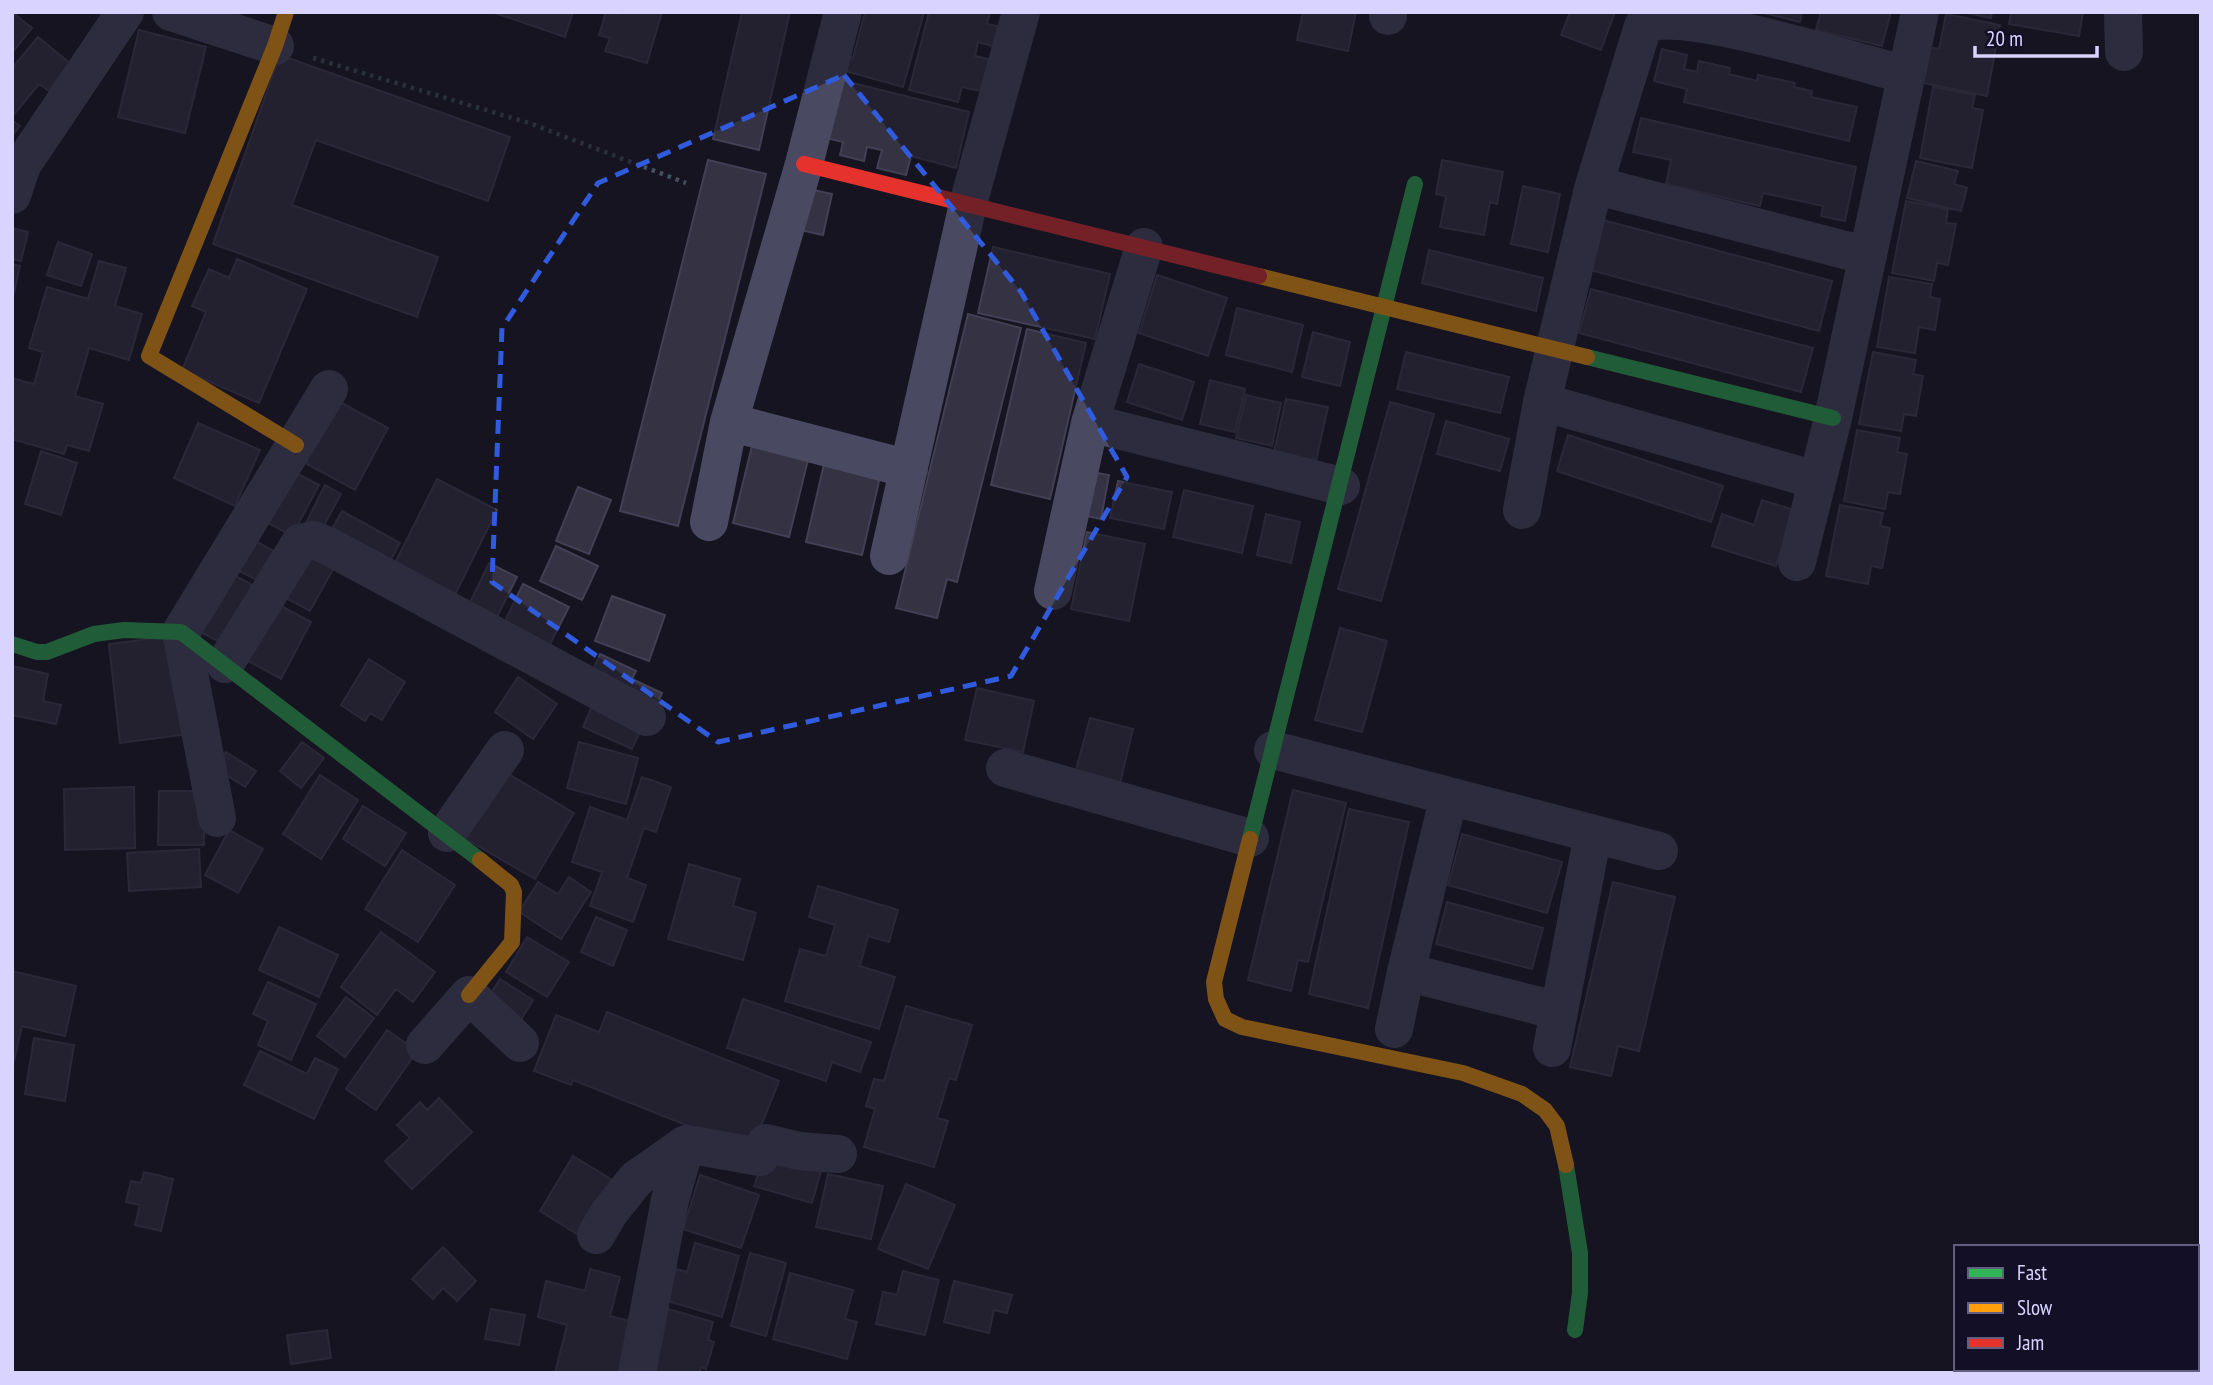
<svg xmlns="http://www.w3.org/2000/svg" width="2213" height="1385" viewBox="0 0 2213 1385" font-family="'PT Sans Narrow',sans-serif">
<rect width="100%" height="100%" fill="#161421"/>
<path fill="#343243" stroke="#433f54" stroke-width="2" d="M12 12 32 28 12 53Z
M492 12H573L565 37Z
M606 12 618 14 619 12H662L647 63 605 51 610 38 599 35Z
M742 12H790L759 150 713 139Z
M865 12H924L903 87 838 69 842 54 853 58Z
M929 12H990L987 24 1005 28 999 48 978 42 975 56 989 59 981 91 962 87 958 102 909 90Z
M1303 12H1356L1348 51 1297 40Z
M1570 12H1615L1601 50 1561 35Z
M1760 12H1802L1800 22Z
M1821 12H1891L1882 46 1816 30Z
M1963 12H1992L1991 18Z
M2011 12H2083L2079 36 2009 24Z
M1946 14 2000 25 1987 96 1914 81 1921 46 1939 49Z
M139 30 206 47 185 133 118 117Z
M38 37 71 64 49 91 39 84 12 117V68Z
M1662 49 1687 55 1684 69 1697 72 1699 61 1730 68 1729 74 1757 81 1758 75 1795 83 1794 87 1812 91 1811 97 1857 107 1849 141 1684 102 1687 89 1654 81Z
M280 55 510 137 488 201 316 140 292 205 438 257 417 317 213 244Z
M841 80 969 112 956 168 911 156 906 175 877 168 882 150 867 147 864 161 840 155 843 142 826 138Z
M1933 87 1975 95 1972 108 1983 110 1972 168 1920 158Z
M1641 118 1856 167 1845 221 1821 216 1823 206 1763 193 1760 206 1666 184 1671 160 1633 152Z
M12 120 20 126 12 136Z
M708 160 766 174 678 526 620 511Z
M1442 160 1503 172 1497 204 1490 202 1484 235 1440 227 1446 196 1436 194Z
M1916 161 1958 171 1954 184 1967 188 1961 211 1907 198Z
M1523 186 1560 194 1548 252 1511 244Z
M809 189 832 194 823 235 800 230Z
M1906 201 1948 209 1946 223 1956 224 1948 265 1937 263 1934 281 1892 273Z
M1603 220 1832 281 1819 331 1590 270Z
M12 228 28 232 21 261 12 259Z
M58 242 92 254 81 286 47 275Z
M993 247 1110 274 1095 339 978 313Z
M1429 250 1543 278 1536 311 1422 283Z
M237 259 307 289 259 403 182 370 206 312 192 306 209 269 229 278Z
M99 261 126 268 115 306 142 314 129 360 89 348 75 396 103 404 89 451 67 445 64 454 12 439 14 429H12V378L34 384 43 352 29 348 47 287 88 299Z
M12 264 20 266 12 301Z
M1157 275 1227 298 1208 356 1139 333Z
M1889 277 1932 284 1930 297 1940 299 1935 330 1919 327 1915 353 1877 347Z
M1591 289 1813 348 1801 392 1579 333Z
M1237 308 1303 325 1292 372 1226 355Z
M968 314 1021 328 957 582 947 579 937 618 896 608Z
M1027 329 1086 343 1050 499 991 485Z
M1313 332 1350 342 1340 386 1302 377Z
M1406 352 1509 377 1500 413 1397 389Z
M1873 352 1916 360 1913 374 1923 376 1916 416 1904 414 1901 431 1859 424Z
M1139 364 1194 382 1182 420 1127 402Z
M1210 380 1245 389 1235 432 1200 424Z
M1246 395 1281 403 1272 446 1236 438Z
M1286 399 1328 407 1316 461 1274 452Z
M338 401 388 428 355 490 305 463Z
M1390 402 1434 414 1381 601 1338 589Z
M1446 421 1509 439 1500 471 1437 454Z
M198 423 260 450 235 506 174 478Z
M1857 430 1900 438 1897 452 1907 454 1900 494 1888 492 1885 509 1844 501Z
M1568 435 1723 486 1711 522 1557 471Z
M752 446 808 460 789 537 733 523Z
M41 451 77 463 61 515 25 504Z
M824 464 880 477 862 555 806 542Z
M285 467 319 485 292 536 259 518Z
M1086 471 1109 475 1101 519 1077 514Z
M437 479 497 510 451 603 390 573Z
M1118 481 1172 492 1164 529 1110 518Z
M325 485 341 494 322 529 307 521Z
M578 487 611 500 589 554 556 541Z
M1184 490 1253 506 1242 553 1173 537Z
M1762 500 1794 510 1776 566 1712 546 1722 514 1754 525Z
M1840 505 1883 513 1880 526 1890 528 1882 568 1871 566 1868 584 1826 576Z
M342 511 400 543 385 570 327 538Z
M1266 514 1300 522 1291 563 1257 555Z
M1087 532 1145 544 1129 621 1071 609Z
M252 539 284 557 269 586 235 569Z
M307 545 337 562 310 611 280 595Z
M556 546 598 566 582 600 540 581Z
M489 563 517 577 493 625 466 611Z
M228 572 262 590 231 648 197 630Z
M523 584 569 607 546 652 501 629Z
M612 596 665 615 649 661 595 641Z
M270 600 311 622 281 679 239 656Z
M1340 628 1387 641 1362 732 1315 720Z
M178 635 189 734 120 743 109 644Z
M600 654 636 671 632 679 662 693 653 713 587 683Z
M369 659 405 682 382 720 370 713 365 721 341 705Z
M12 666 48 674 43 701 61 705 56 724 12 715Z
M518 677 557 704 533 739 495 712Z
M977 688 1034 701 1023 752 965 740Z
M595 699 645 721 632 749 583 727Z
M1090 718 1133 729 1119 788 1074 777Z
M302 742 324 758 301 788 280 771Z
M579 742 638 758 626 804 567 788Z
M226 752 256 771 245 787 215 768Z
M505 772 574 813 535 879 466 839Z
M320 775 358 800 321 859 283 834Z
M642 777 671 787 656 832 644 828 627 878 646 885 633 922 590 906 602 872 572 862 590 807 627 820Z
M134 787 135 848 65 850 64 789Z
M1293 790 1346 803 1308 962 1298 960 1291 991 1248 980Z
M159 791H205L204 845H158Z
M363 806 406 833 385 866 343 839Z
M1349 809 1409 822 1368 1008 1309 994Z
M229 830 263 849 238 893 205 875Z
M1462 834 1562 862 1547 913 1448 885Z
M199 849 201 887 129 891 127 853Z
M402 850 455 885 418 942 365 909Z
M689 864 740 879 733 906 756 913 743 960 668 939Z
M569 877 591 892 561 939 519 912 538 882 558 894Z
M1613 882 1675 897 1639 1051 1618 1046 1611 1076 1570 1067Z
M818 886 898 910 889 942 868 936 860 966 895 977 879 1029 785 1001 800 949 826 956 835 925 809 917Z
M1447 902 1543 928 1532 969 1436 944Z
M596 917 627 930 613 966 581 952Z
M279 927 338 955 319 997 259 970Z
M381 932 435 972 413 1002 396 989 377 1015 341 987Z
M527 937 569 962 547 997 506 972Z
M12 971 76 986 65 1036 22 1026 12 1070Z
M500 979 533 1000 519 1023 485 1002Z
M268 982 316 1004 291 1060 258 1045 268 1021 253 1014Z
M346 997 374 1018 345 1057 317 1036Z
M743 999 871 1042 860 1072 832 1062 826 1081 727 1048Z
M906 1006 972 1025 956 1080 949 1078 937 1118 948 1121 934 1167 864 1147 875 1109 866 1106 874 1079 884 1081Z
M607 1012 779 1081 751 1151 573 1080 571 1085 534 1071 556 1015 599 1032Z
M387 1030 417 1051 376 1110 346 1089Z
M34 1038 74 1045 65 1101 25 1094Z
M260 1051 307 1074 315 1058 338 1069 314 1119 244 1085Z
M439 1098 472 1132 412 1189 385 1161 410 1138 397 1125 420 1102 427 1110Z
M573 1156 614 1181 580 1236 540 1211Z
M765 1156 823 1164 812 1203 754 1186Z
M144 1172 173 1179 161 1231 135 1225 140 1205 126 1202 131 1181 141 1183Z
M828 1174 883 1186 871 1239 816 1227Z
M700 1175 759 1195 741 1248 683 1229Z
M906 1184 955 1205 928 1269 878 1249Z
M695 1243 739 1256 722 1317 664 1300 673 1268 687 1272Z
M443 1247 476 1281 457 1301 443 1288 433 1299 412 1279Z
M750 1253 786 1263 766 1336 731 1326Z
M590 1269 620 1277 610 1316 638 1323 627 1373H555L567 1325 538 1317 546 1281 585 1291Z
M903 1271 939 1280 925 1335 876 1324 883 1292 897 1295Z
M790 1273 853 1290 845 1319 857 1322 847 1359 773 1339Z
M954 1281 1012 1295 1007 1313 994 1310 989 1333 944 1322Z
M665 1308 713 1322 708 1340 714 1342 706 1369 701 1367 699 1373H647Z
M491 1309 525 1315 519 1345 485 1339Z
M327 1330 331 1358 291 1364 287 1335Z"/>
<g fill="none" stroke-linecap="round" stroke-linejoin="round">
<path stroke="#44505f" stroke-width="4.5" stroke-dasharray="3.5 5" stroke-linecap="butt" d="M313 58 529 123 686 183"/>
<path stroke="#4a4962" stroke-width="38" d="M171 12 275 46
M2123 12 2124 52
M1388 16V12
M1594 185 1868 256
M12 195 22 165 125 12
M1542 402 1816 480
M729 422 909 469
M1090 423 1341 486
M1522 510 1542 402 1594 185 1643 26C1668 2 1867 65 1906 75
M709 522 729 422 804 164 843 12
M889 556 968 204 1021 12
M1797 562 1833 418 1920 12
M1053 591 1090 423 1144 247
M225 664 300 543 313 540 326 545 647 717
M1273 750 1659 851
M1005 768 1250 838
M217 818 181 632 329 389
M447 833 505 750
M1406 972 1559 1011
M1394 1029 1406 972 1449 796
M425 1045 469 995 520 1043
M1552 1048 1593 834
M596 1235 609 1213 636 1179 686 1144
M637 1373 670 1200 686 1144 760 1157 766 1143 799 1151 838 1154"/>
<path stroke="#30b455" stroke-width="16" d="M1587 357 1833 418
M12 644 37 652H47L94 634 124 630 181 632 480 860
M1250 839 1415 184
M1566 1165 1580 1253V1293L1575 1330"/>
<path stroke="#ff9f0a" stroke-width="16" d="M286 12 275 46 149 356 296 445
M1259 276 1587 357
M1250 839 1214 982 1216 999 1225 1019 1242 1027 1463 1073 1522 1094 1545 1110 1557 1126 1566 1165
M469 995 512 942 514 892 511 885 480 860"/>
<path stroke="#e5322d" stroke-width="16" d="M804 164 1259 276"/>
</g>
<path d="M0 0H2213V1385H0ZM844 75 1021 292 1127 477 1011 676 718 742 492 582 502 328 598 183Z" fill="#161421" fill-opacity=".55" fill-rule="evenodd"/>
<path fill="none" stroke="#305bdc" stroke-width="5" stroke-dasharray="14 9" stroke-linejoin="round" d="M844 75 1021 292 1127 477 1011 676 718 742 492 582 502 328 598 183Z"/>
<rect width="2213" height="1385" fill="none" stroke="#d9d4ff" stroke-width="28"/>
<rect x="1954" y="1245" width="245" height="126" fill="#130f26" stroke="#625e7d" stroke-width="2"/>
<rect x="1968" y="1268" width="35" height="10" fill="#30b455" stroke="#625e7d" stroke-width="2"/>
<text x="2017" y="1280" font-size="21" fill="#d9d4ff">Fast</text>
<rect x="1968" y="1303" width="35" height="10" fill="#ff9f0a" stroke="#625e7d" stroke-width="2"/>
<text x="2017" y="1315" font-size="21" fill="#d9d4ff">Slow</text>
<rect x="1968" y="1338" width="35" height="10" fill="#e5322d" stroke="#625e7d" stroke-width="2"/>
<text x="2017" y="1350" font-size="21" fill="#d9d4ff">Jam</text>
<path d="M1975 46v10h122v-10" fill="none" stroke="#d9d4ff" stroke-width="3.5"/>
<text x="1986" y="46" font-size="21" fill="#d9d4ff" stroke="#130f26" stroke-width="5" paint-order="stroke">20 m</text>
</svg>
